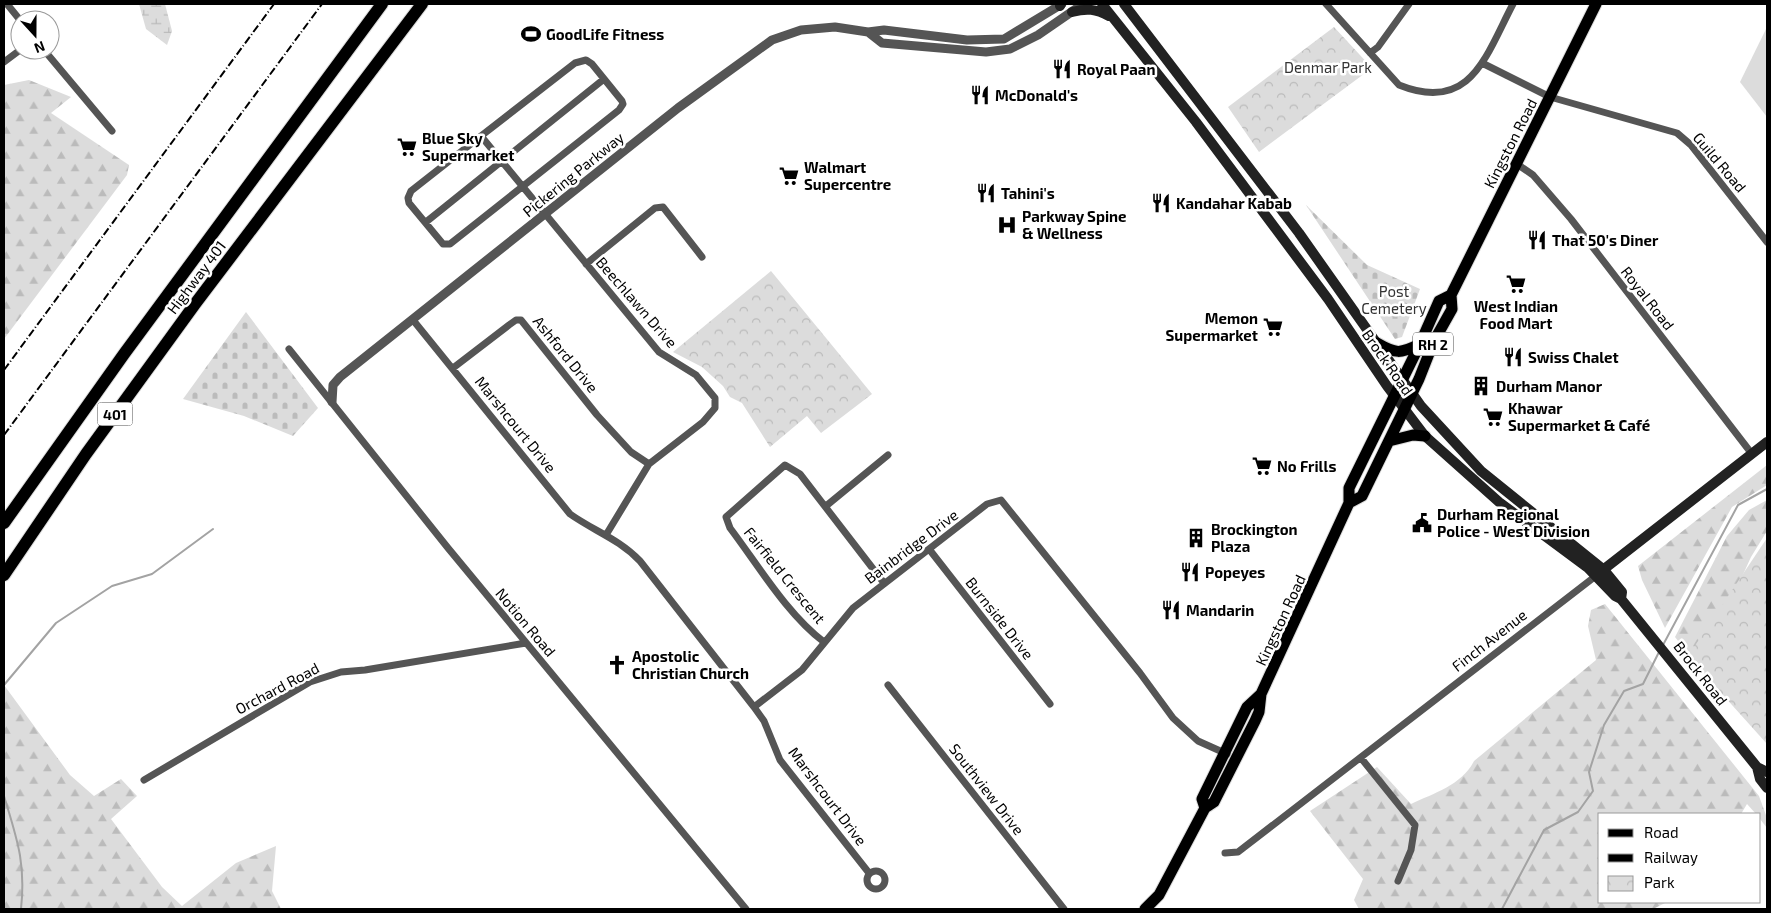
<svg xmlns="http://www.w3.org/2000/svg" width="1771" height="913" viewBox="0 0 1771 913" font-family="'Exo 2',sans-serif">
<defs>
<pattern id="forest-firs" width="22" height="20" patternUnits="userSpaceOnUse" patternTransform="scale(1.25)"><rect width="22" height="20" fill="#dcdcdc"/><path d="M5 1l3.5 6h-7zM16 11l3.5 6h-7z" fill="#bbb"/></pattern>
<pattern id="wetland-marsh" width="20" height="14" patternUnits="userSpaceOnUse" patternTransform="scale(1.25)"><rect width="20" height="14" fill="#dcdcdc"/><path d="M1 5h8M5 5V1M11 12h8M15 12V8" fill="none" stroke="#bbb"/></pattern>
<pattern id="cemetery-stones" width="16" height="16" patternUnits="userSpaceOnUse" patternTransform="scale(1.25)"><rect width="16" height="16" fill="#dcdcdc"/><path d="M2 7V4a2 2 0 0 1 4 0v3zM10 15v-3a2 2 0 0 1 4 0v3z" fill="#bbb"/></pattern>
<pattern id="park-crowns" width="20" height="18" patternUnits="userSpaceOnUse" patternTransform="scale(1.25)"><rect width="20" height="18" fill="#dcdcdc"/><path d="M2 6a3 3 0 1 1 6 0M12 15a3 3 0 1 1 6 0" fill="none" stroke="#bbb"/></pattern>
</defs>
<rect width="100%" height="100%" fill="#fff"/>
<path fill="#dcdcdc" d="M1767 27V117L1740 82Z"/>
<path fill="url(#forest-firs)" d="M29 80 71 97 51 113 129 165 127 175 4 339V85Z
M1767 465V485L1732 507 1665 628 1642 580 1638 566Z
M1767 500V531L1751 557 1700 669 1675 637 1727 536 1749 510Z
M1605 604 1759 796 1767 818V828L1760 819V814H1756L1747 804 1741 814H1600V902H1667L1653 909H1359L1354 900 1363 879 1310 811 1377 767 1411 804C1434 793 1462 785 1474 761L1596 660 1588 626 1591 610Z
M4 685 70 775 94 796 121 779 137 796 111 819 162 887 182 906 236 863 276 846 272 891 281 909H4Z"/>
<path fill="url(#wetland-marsh)" d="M139 4H165L172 31 167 45 146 29Z"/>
<path fill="url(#cemetery-stones)" d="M1306 205 1367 265 1420 289 1402 337 1395 339Z
M246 312 318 408 293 436 244 416 183 399Z"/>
<path fill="url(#park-crowns)" d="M1334 27 1372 68 1259 152 1228 107Z
M771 271 872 394 821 433 807 416 770 447 742 403 730 397 723 386 702 367 673 352Z
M1767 538V744L1688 656Z"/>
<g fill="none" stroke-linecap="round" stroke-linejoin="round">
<path stroke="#a3a3a3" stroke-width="2" d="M1663 645 1738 505 1767 489
M4 685 56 623 112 586 152 574 213 529
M4 796C17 839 26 863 21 909
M1502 909 1544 830 1578 812 1593 791 1589 772 1604 725 1624 691 1643 684 1659 652"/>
<defs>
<path id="primary" d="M1377 343C1396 354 1400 354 1420 344
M1389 441 1413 435 1425 436
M1349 503 1362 496 1419 379 1434 341 1452 309 1451 295 1596 4
M1205 808 1202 799 1247 707 1261 694
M1145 909 1159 895 1205 808 1214 802 1255 721 1259 712 1261 694 1349 503V488L1420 344 1439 301 1451 295"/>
<path id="motorway" d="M4 523 124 354 382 4
M4 575 86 454 195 304 422 4"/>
</defs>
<use href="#primary" stroke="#dbdbdb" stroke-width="13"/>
<use href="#motorway" stroke="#dbdbdb" stroke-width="14"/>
<path stroke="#555" stroke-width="7" d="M7 4 20 20
M1326 4 1399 85C1471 114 1486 55 1513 4
M44 50 112 131
M1370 53 1378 47 1409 4
M4 62 20 50
M1482 63 1550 97 1677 133 1691 145 1767 242
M481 136 411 191 408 198 409 203 443 244H450L619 110 623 104 622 101 592 64 586 60 575 63 481 136 659 352 696 375 715 398V408L703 422 649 464 606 535
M1517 164 1533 175 1571 219 1752 454
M426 222 604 79
M586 264 655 208 663 207 702 257
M413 320 570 514C594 531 619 539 640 561L754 707 802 670 853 608 987 504 1001 500 1140 673 1173 718 1198 741 1227 754
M289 349 448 548 746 909
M453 368 509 325 516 320H521L597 415 631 452 649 464
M826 506 888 455
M929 549 1050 704
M824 642C787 614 758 565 730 528L726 517 785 465 800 474 884 583
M888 685 1064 909
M754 707 764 721 780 760 869 873
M1361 758 1415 825 1411 850 1398 881
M144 780 310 682 341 672 365 670 526 643
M1225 853 1238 852 1597 575
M867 880a9 9 0 1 1 18 0a9 9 0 1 1-18 0Z"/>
<path stroke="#555" stroke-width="9" d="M868 32 882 43 986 52 1010 49 1038 35 1083 4
M332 402 333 385 340 377 678 108 772 40 801 30 835 27 868 32 884 30 967 40 1004 39 1062 4"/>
<path stroke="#222" stroke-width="10" d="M1102 4 1196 122 1328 299 1387 386 1425 436 1499 502 1588 568 1615 596 1621 599 1757 767 1767 772
M1124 4 1299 233 1421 406 1481 471 1604 570 1622 592 1621 599
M1060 6 1061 4
M1072 12C1087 8 1096 9 1109 16
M1599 573 1767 442
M1757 767 1760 779 1767 788"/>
<use href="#primary" stroke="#000" stroke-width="11"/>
<use href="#motorway" stroke="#000" stroke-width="12"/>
<path stroke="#000" stroke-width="2" stroke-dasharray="8 2.5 1 2.5" stroke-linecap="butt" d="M4 370 274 4
M4 435 322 4"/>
</g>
<defs>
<symbol id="stadium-bare" viewBox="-9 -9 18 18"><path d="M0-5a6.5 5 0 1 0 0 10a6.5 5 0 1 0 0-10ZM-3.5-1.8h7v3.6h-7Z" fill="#000" stroke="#fff" stroke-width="2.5" paint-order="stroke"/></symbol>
<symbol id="restaurant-bare" viewBox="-9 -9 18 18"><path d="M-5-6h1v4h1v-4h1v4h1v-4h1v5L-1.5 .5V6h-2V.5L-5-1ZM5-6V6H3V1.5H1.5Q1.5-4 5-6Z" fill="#000" stroke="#fff" stroke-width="2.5" paint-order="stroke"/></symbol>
<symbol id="supermarket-bare" viewBox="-9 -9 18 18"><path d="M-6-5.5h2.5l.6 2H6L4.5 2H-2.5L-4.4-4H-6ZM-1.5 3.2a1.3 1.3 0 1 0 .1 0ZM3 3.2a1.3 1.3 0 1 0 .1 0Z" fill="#000" stroke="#fff" stroke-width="2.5" paint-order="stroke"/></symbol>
<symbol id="hospital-bare" viewBox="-9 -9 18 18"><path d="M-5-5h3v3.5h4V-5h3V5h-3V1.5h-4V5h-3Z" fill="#000" stroke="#fff" stroke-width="2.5" paint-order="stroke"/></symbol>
<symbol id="building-bare" viewBox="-9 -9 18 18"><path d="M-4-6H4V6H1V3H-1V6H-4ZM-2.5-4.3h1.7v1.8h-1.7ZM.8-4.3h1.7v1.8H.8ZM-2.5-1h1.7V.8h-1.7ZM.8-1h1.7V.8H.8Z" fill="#000" stroke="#fff" stroke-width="2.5" paint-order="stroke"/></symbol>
<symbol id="civic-bare" viewBox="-9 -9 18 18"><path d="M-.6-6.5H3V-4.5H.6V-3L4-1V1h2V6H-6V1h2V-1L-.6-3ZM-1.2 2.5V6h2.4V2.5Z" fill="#000" stroke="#fff" stroke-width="2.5" paint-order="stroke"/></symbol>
<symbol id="church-bare" viewBox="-9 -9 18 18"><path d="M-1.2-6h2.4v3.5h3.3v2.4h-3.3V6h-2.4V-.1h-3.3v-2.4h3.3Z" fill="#000" stroke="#fff" stroke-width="2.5" paint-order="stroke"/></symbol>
</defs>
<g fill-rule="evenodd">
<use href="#stadium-bare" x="517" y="20" width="28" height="28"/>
<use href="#restaurant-bare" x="1048" y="55" width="28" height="28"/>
<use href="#restaurant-bare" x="966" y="81" width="28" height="28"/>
<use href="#supermarket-bare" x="393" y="133" width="28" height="28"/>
<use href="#supermarket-bare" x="775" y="162" width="28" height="28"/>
<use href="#restaurant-bare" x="972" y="179" width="28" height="28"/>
<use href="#restaurant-bare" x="1147" y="189" width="28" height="28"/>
<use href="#hospital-bare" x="993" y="211" width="28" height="28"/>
<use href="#restaurant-bare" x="1523" y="226" width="28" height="28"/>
<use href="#supermarket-bare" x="1502" y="270" width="28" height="28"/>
<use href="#supermarket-bare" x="1259" y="313" width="28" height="28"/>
<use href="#restaurant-bare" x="1499" y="343" width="28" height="28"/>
<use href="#building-bare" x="1467" y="372" width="28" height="28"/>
<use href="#supermarket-bare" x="1479" y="403" width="28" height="28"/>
<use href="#supermarket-bare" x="1248" y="452" width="28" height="28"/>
<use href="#civic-bare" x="1408" y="509" width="28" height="28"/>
<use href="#building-bare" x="1182" y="524" width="28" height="28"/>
<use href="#restaurant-bare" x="1176" y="558" width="28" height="28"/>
<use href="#restaurant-bare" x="1157" y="596" width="28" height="28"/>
<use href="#church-bare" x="603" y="651" width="28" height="28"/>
</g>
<g text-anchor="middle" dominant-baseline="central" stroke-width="5" stroke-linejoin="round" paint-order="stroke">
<g fill="#fff" stroke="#4c4c4c" stroke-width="1">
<rect x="1413" y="332.5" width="40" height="23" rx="4"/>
<rect x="97.5" y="402.5" width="35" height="23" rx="4"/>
</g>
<g font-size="14" font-weight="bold" fill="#000">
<text x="1433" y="344">RH 2</text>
<text x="115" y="414">401</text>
</g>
<g font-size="15" font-weight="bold" fill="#000" stroke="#fff" text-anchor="start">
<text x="546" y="34">GoodLife Fitness</text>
<text x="1077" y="69">Royal Paan</text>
<text x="995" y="95">McDonald's</text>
<text x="422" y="138">Blue Sky<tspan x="422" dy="17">Supermarket</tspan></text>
<text x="804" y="167">Walmart<tspan x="804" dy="17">Supercentre</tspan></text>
<text x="1001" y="193">Tahini's</text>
<text x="1176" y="203">Kandahar Kabab</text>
<text x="1022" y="216">Parkway Spine<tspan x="1022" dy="17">&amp; Wellness</tspan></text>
<text x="1552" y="240">That 50's Diner</text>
<text x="1516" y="306" text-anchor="middle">West Indian<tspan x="1516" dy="17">Food Mart</tspan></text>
<text x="1258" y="318" text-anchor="end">Memon<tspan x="1258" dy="17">Supermarket</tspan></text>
<text x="1528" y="357">Swiss Chalet</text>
<text x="1496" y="386">Durham Manor</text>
<text x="1508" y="408">Khawar<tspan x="1508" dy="17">Supermarket &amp; Café</tspan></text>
<text x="1277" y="466">No Frills</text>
<text x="1437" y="514">Durham Regional<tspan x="1437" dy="17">Police - West Division</tspan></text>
<text x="1211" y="529">Brockington<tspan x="1211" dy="17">Plaza</tspan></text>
<text x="1205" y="572">Popeyes</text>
<text x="1186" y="610">Mandarin</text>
<text x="632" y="656">Apostolic<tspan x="632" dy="17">Christian Church</tspan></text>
</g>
<g font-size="15" fill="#333" stroke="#fff">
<text x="1328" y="67">Denmar Park</text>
<text x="1394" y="291">Post<tspan x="1394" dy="17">Cemetery</tspan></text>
</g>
<g font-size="15" fill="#000" stroke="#fff">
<text transform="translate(1510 143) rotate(-63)">Kingston Road</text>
<text transform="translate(1720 162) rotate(50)">Guild Road</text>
<text transform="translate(573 174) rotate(-39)">Pickering Parkway</text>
<text transform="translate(196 277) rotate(-53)">Highway 401</text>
<text transform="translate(1648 298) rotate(52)">Royal Road</text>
<text transform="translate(637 302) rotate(49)">Beechlawn Drive</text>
<text transform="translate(566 354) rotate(51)">Ashford Drive</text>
<text transform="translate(1388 362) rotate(55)">Brock Road</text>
<text transform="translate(516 424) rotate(51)">Marshcourt Drive</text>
<text transform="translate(911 546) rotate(-37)">Bainbridge Drive</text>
<text transform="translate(785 575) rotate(51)">Fairfield Crescent</text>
<text transform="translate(1000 618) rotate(52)">Burnside Drive</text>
<text transform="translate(1280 620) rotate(-65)">Kingston Road</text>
<text transform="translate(526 622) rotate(50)">Notion Road</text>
<text transform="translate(1489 640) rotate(-38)">Finch Avenue</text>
<text transform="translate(1701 673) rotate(52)">Brock Road</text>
<text transform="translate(277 688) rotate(-28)">Orchard Road</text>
<text transform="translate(987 789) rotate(52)">Southview Drive</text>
<text transform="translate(828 796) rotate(53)">Marshcourt Drive</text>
</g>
</g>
<rect width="1771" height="913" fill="none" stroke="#000000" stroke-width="10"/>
<rect x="1598" y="813" width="162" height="90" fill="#ffffff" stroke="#999999"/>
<rect x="1608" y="829" width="25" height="8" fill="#000000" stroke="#999999"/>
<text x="1644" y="838" font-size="15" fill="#000000">Road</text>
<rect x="1608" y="854" width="25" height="8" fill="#000000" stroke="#999999"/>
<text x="1644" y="863" font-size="15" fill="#000000">Railway</text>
<rect x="1608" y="876" width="25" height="15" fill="url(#park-crowns)" stroke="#999999"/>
<text x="1644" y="888" font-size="15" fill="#000000">Park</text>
<g transform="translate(35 35) rotate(159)"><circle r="24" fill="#ffffff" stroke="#999999"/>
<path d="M0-4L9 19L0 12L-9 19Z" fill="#000000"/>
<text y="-8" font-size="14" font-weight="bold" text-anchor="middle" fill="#000000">N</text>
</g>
</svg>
